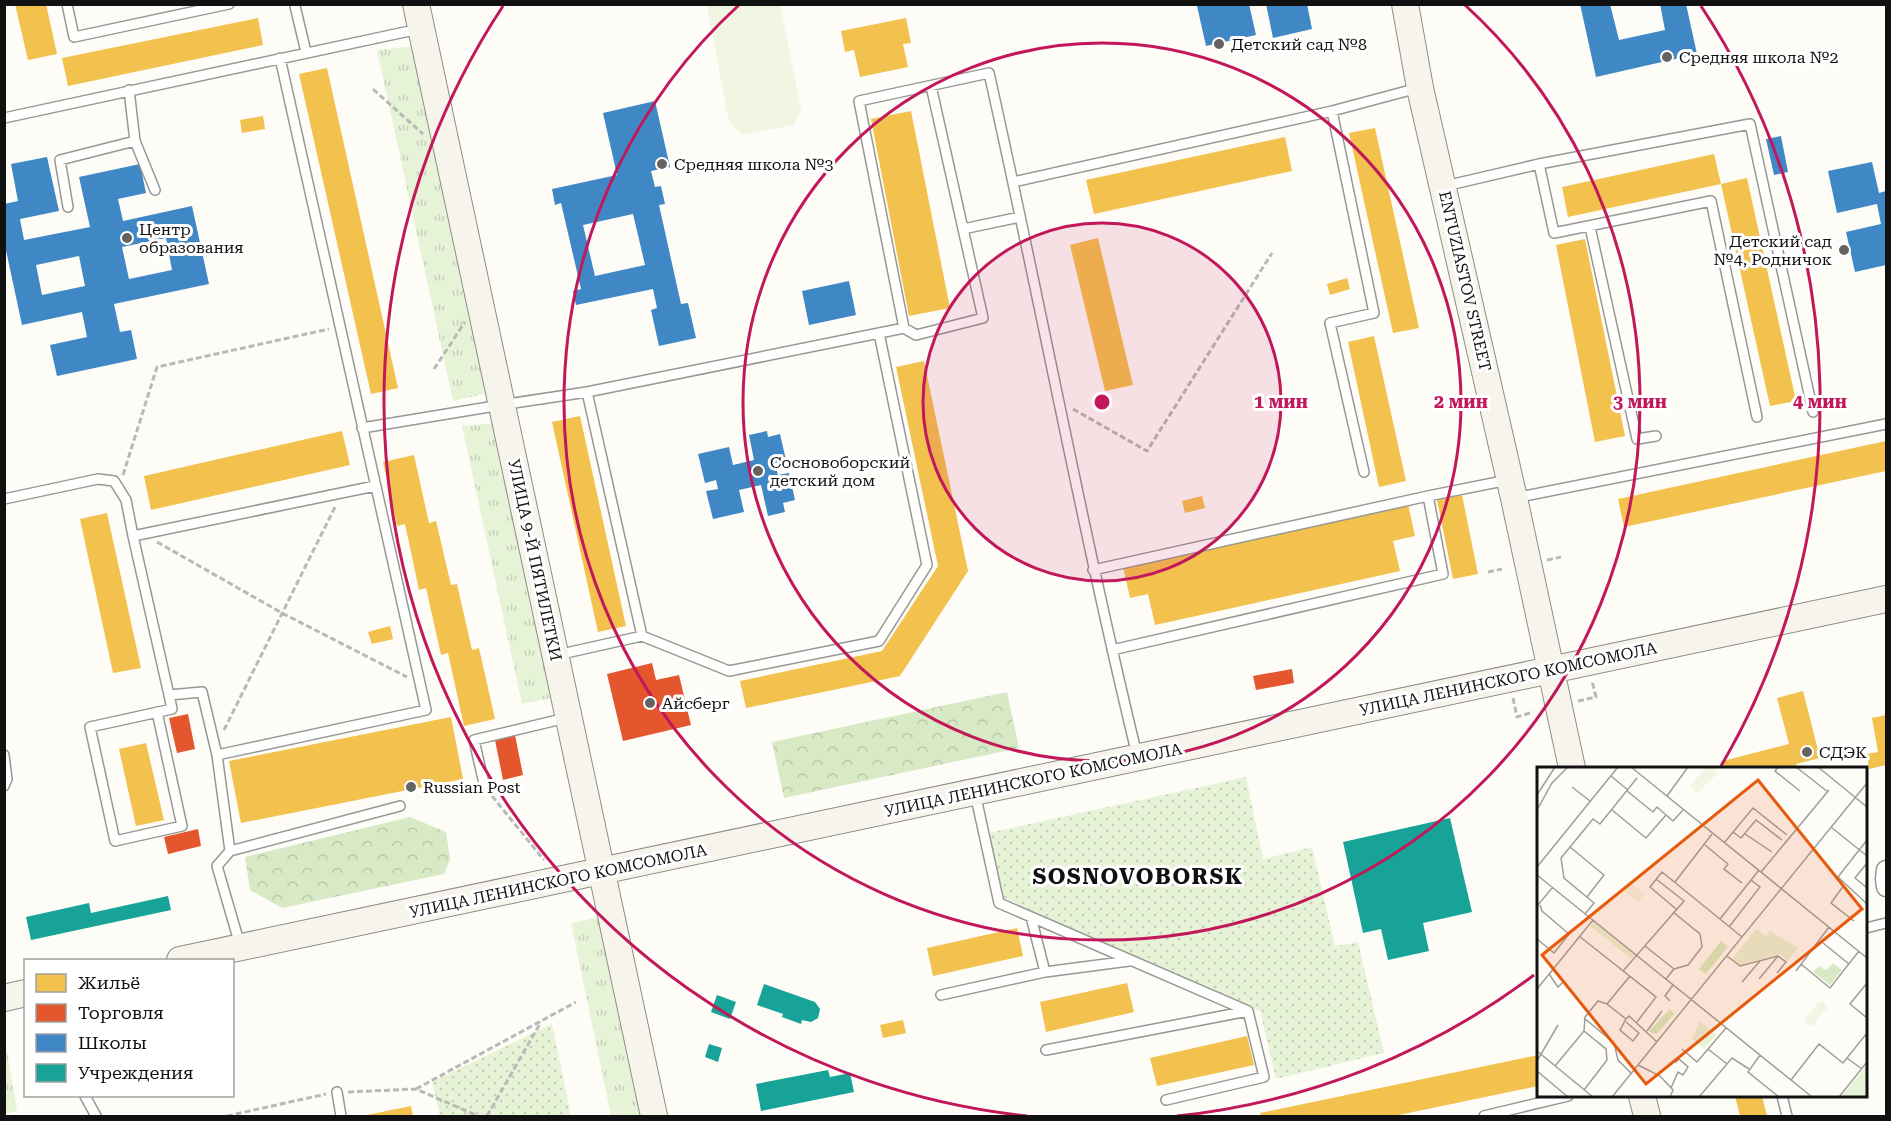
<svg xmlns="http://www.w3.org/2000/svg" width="1891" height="1121" viewBox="0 0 1891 1121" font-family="'Roboto Serif',serif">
<defs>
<pattern id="grass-tufts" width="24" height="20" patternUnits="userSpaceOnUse" patternTransform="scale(1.5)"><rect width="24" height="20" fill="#e7f3d7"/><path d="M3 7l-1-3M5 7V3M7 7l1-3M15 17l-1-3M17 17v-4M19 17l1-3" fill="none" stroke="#c5cfb8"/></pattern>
<pattern id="forest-crowns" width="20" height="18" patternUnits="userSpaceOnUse" patternTransform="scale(1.5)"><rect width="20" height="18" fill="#d8eac5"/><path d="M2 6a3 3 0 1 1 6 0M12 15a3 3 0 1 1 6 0" fill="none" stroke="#b8c8a8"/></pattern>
<pattern id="park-dots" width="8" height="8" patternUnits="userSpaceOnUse" patternTransform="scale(1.5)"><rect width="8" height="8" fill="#e7f3d7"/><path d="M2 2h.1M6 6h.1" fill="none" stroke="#c5cfb8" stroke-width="1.8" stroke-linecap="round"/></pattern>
</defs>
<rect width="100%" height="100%" fill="#fdfcf7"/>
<path fill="url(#grass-tufts)" d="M416 46 493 392 453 401 377 50Z
M495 423 557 697 522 704 462 426Z
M604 916 646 1116H611L571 923Z
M5 1046H6L17 1111 5 1114Z"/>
<path fill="url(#forest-crowns)" d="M1007 692 1019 748 784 798 772 742Z
M410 817 446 832 450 859 444 874 282 908 250 890 245 857Z"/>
<path fill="url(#park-dots)" d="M1246 777 1263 859 1312 847 1335 946 1358 942 1384 1053 1276 1079 1260 1011 1004 898 988 833Z
M552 1024 571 1116H440L432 1082Z"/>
<path fill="#f0f6e1" d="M707 5H780L801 110 794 125 743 135 729 122Z"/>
<path fill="#f2c14e" d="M15 4H46L57 54 28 60Z
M258 18 263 45 68 86 62 58Z
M906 18 911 43 903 44 908 67 860 77 854 50 845 52 841 31Z
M327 68 398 388 371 394 299 74Z
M911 111 950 308 909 316 871 119Z
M263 116 265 129 242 133 240 120Z
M1375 128 1419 328 1393 333 1349 133Z
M1285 137 1292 171 1094 214 1086 180Z
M1714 154 1721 184 1568 217 1562 187Z
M1747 178 1796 401 1770 406 1721 184Z
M1098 238 1133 385 1105 391 1070 245Z
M1585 239 1625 436 1595 442 1556 245Z
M1347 278 1350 289 1330 295 1327 284Z
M1374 336 1406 481 1379 487 1348 342Z
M924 361 968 571 900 676 746 708 740 681 882 651 938 566 896 367Z
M580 416 626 626 598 632 552 422Z
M342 431 350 465 151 510 144 476Z
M1886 441V471L1624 527 1618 499Z
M414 455 429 523 436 521 451 585 457 584 472 650 479 648 495 719 464 726 448 653 441 655 426 588 419 590 405 524 397 526 383 462Z
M1462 495 1478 574 1453 579 1437 500Z
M1202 496 1205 508 1185 513 1182 501Z
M1408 504 1415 536 1393 541 1400 571 1155 625 1148 594 1130 598 1123 567Z
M107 513 141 668 113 673 80 519Z
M390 626 393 639 372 644 368 632Z
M1803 691 1820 758 1796 764 1797 768H1724L1723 761 1789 744 1777 698Z
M1886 715V765L1869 769 1867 754 1878 752 1872 718Z
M451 717 463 779 241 823 229 761Z
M146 743 164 820 136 826 119 749Z
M1017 928 1023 956 933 976 927 948Z
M1127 983 1134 1012 1046 1032 1040 1002Z
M903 1020 906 1033 883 1038 880 1025Z
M1247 1036 1254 1065 1157 1086 1150 1058Z
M1538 1055V1086L1394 1116H1260V1113Z
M1735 1096H1762L1767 1116H1740Z
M411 1106 413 1116H367V1115Z"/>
<path fill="#e4572e" d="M652 663 656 680 679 675 691 725 623 741 607 674Z
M1292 669 1294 683 1256 690 1253 676Z
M188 714 195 749 177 753 169 718Z
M515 735 523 775 503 780 495 740Z
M198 829 201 846 168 854 164 837Z"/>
<path fill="#3f88c5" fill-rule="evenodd" d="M1202 4H1249L1256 35 1206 46 1197 6Z
M1266 4H1307L1312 29 1273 38Z
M1580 4H1610L1619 40 1665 30 1660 4H1686L1697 54 1596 77Z
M655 101 670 167 651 171 655 187 661 186 665 204 659 205 681 304 688 303 696 338 659 346 651 310 657 308 653 289 576 305 573 291 581 289 561 203 555 205 552 189 617 175 603 113ZM633 214 645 265 595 276 583 225Z
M1781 136 1788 172 1774 175 1766 139Z
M47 157 59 211 20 219 24 240 90 227 79 177 140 164 146 193 118 199 123 221 192 206 209 284 114 304 120 332 131 330 137 359 57 376 50 345 87 337 82 312 22 325 4 241V204L18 201 11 164ZM166 238 172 270 129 279 122 247ZM79 256 85 286 42 295 36 265Z
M1872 162 1879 193 1886 191V265L1855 272 1846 232 1881 224 1877 204 1837 213 1828 171Z
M849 281 856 315 809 325 802 291Z
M767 431 768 437 780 434 786 460 775 463 778 475 789 473 795 500 783 503 785 512 768 516 761 485 739 490 744 512 713 519 706 491 718 489 716 480 705 483 698 454 729 447 733 465 754 460 749 435Z"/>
<path fill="#17a398" d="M1450 818 1472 912 1423 923 1429 951 1388 960 1381 929 1363 933 1343 842Z
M168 896 171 910 31 940 26 917 89 903 91 913Z
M764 984 815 1002 820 1009 818 1018 811 1022 802 1020 801 1024 782 1017 783 1014 757 1005Z
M717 995 736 1002 730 1019 711 1012Z
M709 1044 722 1048 718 1062 705 1057Z
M828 1070 830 1077 850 1073 854 1092 761 1111 756 1084Z"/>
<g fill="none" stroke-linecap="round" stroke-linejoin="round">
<defs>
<path id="lane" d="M67 4 74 37 229 4
M295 6 306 52
M129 90 135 141 155 190
M1332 111 1374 313 1330 323 1364 472
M4 118 419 29
M1539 164 1554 233 1711 201 1757 417
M1013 182 1332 111 1418 88
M1445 186 1539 164 1750 124 1813 412
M68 207 60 160 135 141
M1590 227 1637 439 1656 436
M963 229 1020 217
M904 328 859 101 989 73C1040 300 1082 529 1137 755
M587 392 642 636
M362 428 501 405 587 392 904 328 916 335 983 318 931 86
M1515 498 1886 424
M4 499 98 479 114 481 126 500 133 536
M1093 570 1428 496 1508 480
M1112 650 1443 574 1428 496
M557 655 642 636 729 671 879 641 927 565 879 333
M157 712 182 826 115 841 90 727 172 709 169 695
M4 755 7 779 4 786
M217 755 426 710 280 58
M485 788 474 740 566 718
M975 793 999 903 1248 1011 1264 1077 1166 1100
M230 851 400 806
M1031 917 1045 972
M1866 928 1886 923
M240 945 217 866 230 851 217 755 202 692 169 695 133 536 375 486
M941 995 1045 972 1129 961
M1046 1050 1248 1011
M337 1092 341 1116
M85 1096 96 1116
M1782 1096 1787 1116
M1484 1116 1568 1096"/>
<path id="street" d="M1886 870 1885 879 1886 887"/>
<path id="secondary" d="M416 4 654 1116
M1405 4 1420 88 1514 498 1572 768
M180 960 1886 599
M4 998 26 993
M1642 1096 1647 1116"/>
</defs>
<use href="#lane" stroke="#979795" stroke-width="12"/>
<use href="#street" stroke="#979795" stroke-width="21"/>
<use href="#secondary" stroke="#8e8d8b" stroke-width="28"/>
<path stroke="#b9b9b8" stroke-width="3" stroke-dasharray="6 3" stroke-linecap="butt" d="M373 89 423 134
M434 369 465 322
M1073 409 1147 451 1272 253
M123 475 157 367 329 329
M157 542 282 613 407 677
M1547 560 1561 557
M1488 572 1502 569
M1513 698 1517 717 1533 712
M1578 701 1596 697 1592 681
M224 730 336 505
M492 796 544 860
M416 1089 576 1002
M348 1092 416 1089 478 1116
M227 1116 326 1094
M487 1116 541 1022"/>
<use href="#lane" stroke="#fffffe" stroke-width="9"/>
<use href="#street" stroke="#fffffe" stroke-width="18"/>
<use href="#secondary" stroke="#f6f4eb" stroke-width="26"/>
</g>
<circle cx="1102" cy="402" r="179" fill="#c2185b" fill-opacity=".12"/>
<g fill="none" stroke="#c2185b" stroke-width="3">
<circle cx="1102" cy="402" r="179"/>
<circle cx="1102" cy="402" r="359"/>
<path d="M1465 5A538 538 0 1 1 739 5"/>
<path d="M1534 975A718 718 0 0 1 1177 1116M1027 1116A718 718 0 0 1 503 6M1701 6A718 718 0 0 1 1721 766"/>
</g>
<g fill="#646362" stroke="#fff" stroke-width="2">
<circle cx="1219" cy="44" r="6"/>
<circle cx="1667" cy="57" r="6"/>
<circle cx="662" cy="164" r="6"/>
<circle cx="127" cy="238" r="6"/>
<circle cx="1844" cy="250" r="6"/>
<circle cx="758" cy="471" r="6"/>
<circle cx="650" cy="703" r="6"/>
<circle cx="1807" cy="752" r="6"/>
<circle cx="411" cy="787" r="6"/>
</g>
<g text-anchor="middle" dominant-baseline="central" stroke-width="6" stroke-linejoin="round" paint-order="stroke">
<g font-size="16" fill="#111" stroke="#fff" text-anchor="start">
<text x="1231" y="44">Детский сад №8</text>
<text x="1679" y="57">Средняя школа №2</text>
<text x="674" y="164">Средняя школа №3</text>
<text x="139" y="229">Центр<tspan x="139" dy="18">образования</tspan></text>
<text x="1832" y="241" text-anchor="end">Детский сад<tspan x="1832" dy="18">№4, Родничок</tspan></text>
<text x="770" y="462">Сосновоборский<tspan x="770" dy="18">детский дом</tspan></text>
<text x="662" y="703">Айсберг</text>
<text x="1819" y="752">СДЭК</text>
<text x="423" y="787">Russian Post</text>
</g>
<g font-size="16" fill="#111" stroke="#fff">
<text transform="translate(1465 281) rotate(77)">ENTUZIASTOV STREET</text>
<text transform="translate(535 560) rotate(78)">УЛИЦА 9-Й ПЯТИЛЕТКИ</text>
<text transform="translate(1508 679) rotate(-12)">УЛИЦА ЛЕНИНСКОГО КОМСОМОЛА</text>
<text transform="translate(1033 780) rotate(-12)">УЛИЦА ЛЕНИНСКОГО КОМСОМОЛА</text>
<text transform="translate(558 881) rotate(-12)">УЛИЦА ЛЕНИНСКОГО КОМСОМОЛА</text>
</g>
<g font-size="22" font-weight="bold" letter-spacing="1.5" fill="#111" stroke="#fff">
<text x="1138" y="876">SOSNOVOBORSK</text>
</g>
</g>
<g transform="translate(1537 767)">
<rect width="330" height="330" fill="#fdfcf7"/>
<path d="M57 155 98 188 94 192 53 159Z" fill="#e7f3d7"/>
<path d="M184 174 191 180 169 207 162 202ZM296 196 305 203 293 218 276 205 282 199 289 203ZM133 242 137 247 121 266 116 267 112 264Z" fill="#d8eac5"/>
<path d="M219 162 229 169 233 164 261 181 251 194 243 187 203 198 195 192ZM163 254 179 268 167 282 155 272ZM330 298V330H304Z" fill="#e7f3d7"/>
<path d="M169 0H176L180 7 159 27 154 18ZM92 115 107 127 102 135 85 123ZM282 235H288L290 241 276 258H270L268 252Z" fill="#f0f6e1"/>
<path fill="none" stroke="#9f9e9b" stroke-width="1.5" d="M94 0 330 191M241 0 238 4 263 24M259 0 291 25M281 0 330 40M74 9 91 23M35 20 53 34M90 24 116 45 120 40 136 54 146 43M0 28 18 0M130 29 151 0M0 43 15 16 31 0M75 43 109 71 129 48M294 60 330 89M196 65 204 71 219 53 245 73M208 67 235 85M330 73 301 110 330 137M187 76 216 41 250 68M168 78 191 97 187 102 205 116M33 80 67 108 50 130M330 96 318 111 330 121M0 100 81 0M224 105 292 23M0 108 275 330M138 115 175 67M307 118 294 136 317 154M0 139 16 120M139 142 113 120 125 105 205 170M48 147 57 136 27 111 24 91 56 52 63 57 100 11M183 152 222 103M192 160 223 120 214 113M42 169 119 230 100 255M0 172 17 186 32 167 5 144 3 138M286 176 312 197M108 179 137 202M190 189 203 199 241 189 249 195 240 206M264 197 293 221 322 184M86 204 147 134 119 112M259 204 292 160M12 207 21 220 26 215M93 209 70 237 89 252 92 249 120 275M129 212 137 202 151 198 165 180 163 167 136 145M222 212 241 189M205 215 223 194M330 216 313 237 330 251M0 222 56 153M133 234 128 229 136 218M47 251 77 276 81 293 94 306M89 252 83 263 96 274 102 266 89 255M47 264 48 250 61 234 70 237M110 264 125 244M145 282 160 295 189 261M171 282 190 297M0 284 56 330M223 288 211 305 242 330M310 291 325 302M0 294 21 258M101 298 123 309 136 323 133 330M18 299 47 264 69 282 70 293 47 323M0 304 31 330M254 313 282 277 306 296 330 266M134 321 141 305 146 308 151 300 142 292 138 296M75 330 330 16M162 330 195 291 212 302M302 330 330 295"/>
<path fill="#e8590c" fill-opacity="0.15" stroke="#e8590c" stroke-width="3" d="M221 13 325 142 109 317 5 188Z"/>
<rect width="330" height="330" fill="none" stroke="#111" stroke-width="3"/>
</g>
<circle cx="1102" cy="402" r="9" fill="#c2185b" stroke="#fff" stroke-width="3"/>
<g font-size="18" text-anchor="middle" font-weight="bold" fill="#c2185b" stroke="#fff" stroke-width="6" stroke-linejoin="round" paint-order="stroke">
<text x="1281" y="408">1 мин</text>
<text x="1461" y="408">2 мин</text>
<text x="1640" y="408">3 мин</text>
<text x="1820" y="408">4 мин</text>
</g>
<rect width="1891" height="1121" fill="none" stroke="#111111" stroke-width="12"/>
<rect x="24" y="959" width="210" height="138" fill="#ffffff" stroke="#a0a0a0" stroke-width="1.5"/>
<rect x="36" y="974" width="30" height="18" fill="#f2c14e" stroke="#a0a0a0" stroke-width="1.5"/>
<text x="78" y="989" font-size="18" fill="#111111">Жильё</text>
<rect x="36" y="1004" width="30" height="18" fill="#e4572e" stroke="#a0a0a0" stroke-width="1.5"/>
<text x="78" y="1019" font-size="18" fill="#111111">Торговля</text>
<rect x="36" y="1034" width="30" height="18" fill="#3f88c5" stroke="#a0a0a0" stroke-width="1.5"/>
<text x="78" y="1049" font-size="18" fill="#111111">Школы</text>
<rect x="36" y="1064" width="30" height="18" fill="#17a398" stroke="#a0a0a0" stroke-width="1.5"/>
<text x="78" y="1079" font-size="18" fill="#111111">Учреждения</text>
</svg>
